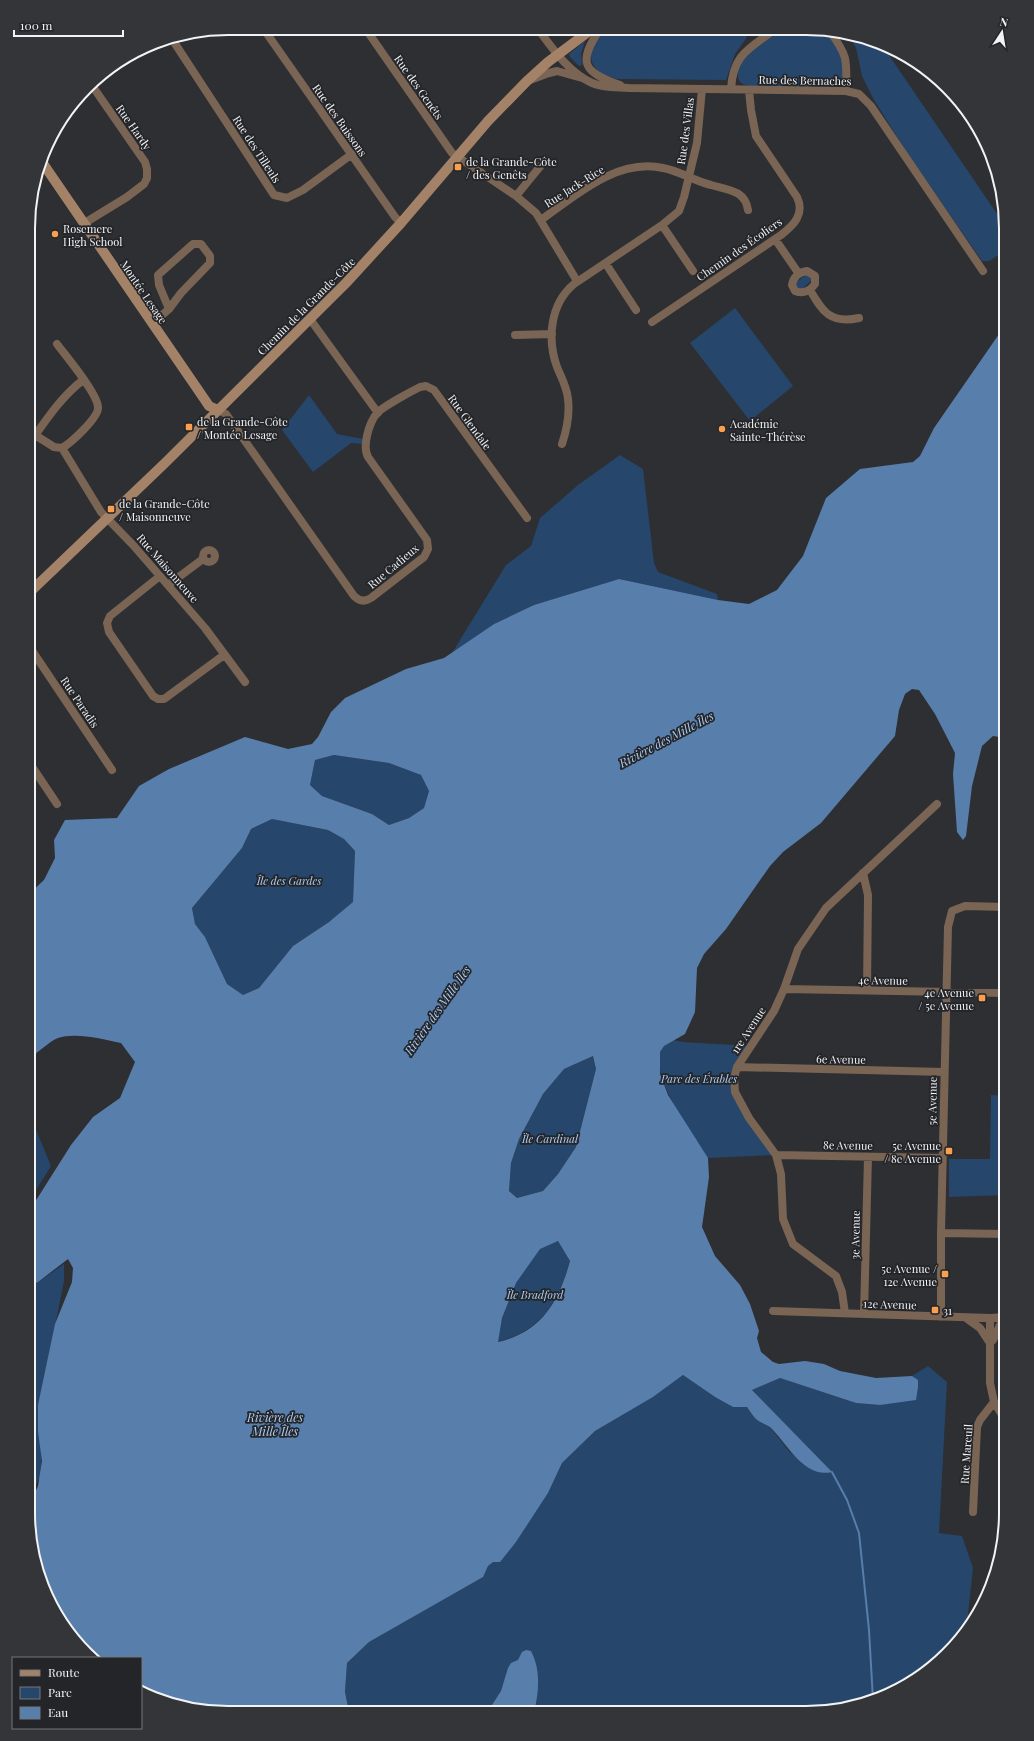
<svg xmlns="http://www.w3.org/2000/svg" width="1034" height="1741" viewBox="0 0 1034 1741" font-family="'Playfair Display',serif">
<rect width="100%" height="100%" fill="#2d2f32"/>
<path fill="#26466c" d="M610 29H741L747 37 735 54 726 80 617 79C603 75 590 70 591 53 592 49 593 45 595 41 598 36 605 32 610 29Z
M782 30H825C829 36 836 43 839 51 847 66 847 85 826 87L749 86C744 85 739 83 738 77 735 57 768 40 782 30Z
M848 34 880 42 1006 227V250L989 261H982L910 157 874 100 862 76 856 48Z
M585 41 581 54 582 65 579 66 570 57 569 54Z
M806 275 811 276 812 280 801 290H798L795 283Z
M735 308 793 386 750 421 690 343Z
M309 395 337 434 363 439 362 444 351 443 313 472 282 430Z
M620 455 643 469 654 563 658 572 717 594 718 600 619 579 534 605 494 624 452 653 506 565 531 546 540 518 578 485Z
M334 755 389 763 421 775 429 791 424 808 409 818 389 825 372 814 322 796 310 785 315 760Z
M272 819 328 830 344 839 355 851 353 903 329 922 293 946 259 988 243 995 227 984 205 937 195 924 192 908 242 848 251 829Z
M673 1040 683 1042 751 1046 737 1067 735 1092 776 1155 708 1158C692 1132 653 1083 660 1053 661 1046 668 1043 673 1040Z
M593 1056 596 1069 576 1147 558 1174 543 1191 517 1198 509 1191 511 1163 519 1139 543 1094 564 1069Z
M991 1095 1006 1096 1005 1195 949 1197V1159H990Z
M29 1113 51 1166 28 1203Z
M558 1241 570 1261C558 1302 542 1331 497 1342L502 1318 516 1283 540 1248Z
M64 1264V1281L43 1386 41 1475 28 1500V1289Z
M928 1366 947 1382 939 1533 962 1536 973 1568 966 1633 928 1672 882 1698 806 1713 349 1712 345 1692 347 1663 369 1642 482 1577 488 1566 516 1542 548 1493 562 1463 595 1431 653 1397 683 1375 715 1397 733 1407H747L757 1420 770 1427 792 1455 770 1409 752 1390 780 1378 856 1403 880 1405 918 1380 912 1376Z
M1006 1370V1404L998 1383Z"/>
<path fill="#587eac" fill-rule="evenodd" d="M1006 324V738L993 736 982 746 972 786 966 836 963 840 957 832 953 774 955 753 935 714 919 690 912 689 905 694 899 710 895 736 821 823 783 852 770 866 726 929 704 954 697 968 695 1012 685 1034 664 1046 660 1052V1074L668 1095 708 1158 709 1177 702 1227 715 1256 740 1285 750 1304 759 1331 757 1338 761 1352 773 1362 779 1364 805 1361 824 1364 840 1371 876 1378 912 1376 918 1380V1387L916 1400 880 1405 856 1403 780 1378 752 1390 832 1472C804 1479 786 1442 770 1427 766 1424 760 1423 756 1419 753 1416 750 1411 747 1407H733L715 1397 683 1375 653 1397 595 1431 562 1463 548 1493 516 1542 500 1562H493L488 1566 483 1577 369 1642 347 1663 345 1692 349 1712 202 1711 152 1698 141 1692V1658H92L69 1635 43 1589 28 1513V1508L38 1486 42 1461 38 1432V1405L55 1324 72 1282 73 1268 68 1259 38 1282 28 1287V1213L71 1145 93 1117 120 1098 135 1062 121 1043C103 1039 75 1032 58 1038 48 1042 39 1053 29 1057V894L44 880 55 858 54 840 65 820 117 818 139 786 169 769 245 737 288 749 312 744 318 737 331 712 345 698 406 669 444 658 494 624 534 605 619 579 718 600 749 604 777 590 803 556 826 498 860 469 913 462 920 456 934 428ZM334 755 389 763 421 775 429 791 424 808 409 818 389 825 372 814 322 796 310 785 315 760ZM272 819 328 830 344 839 355 851 353 902 329 922 293 946 259 988 243 995 227 984 205 937 195 924 192 908 242 848 251 829ZM593 1056 596 1069 576 1147 558 1174 543 1191 517 1198 509 1191 511 1163 519 1139 543 1094 564 1069ZM558 1241 570 1261C559 1301 542 1332 498 1342L502 1318 516 1283 540 1249Z
M526 1650 531 1651C541 1670 539 1692 534 1712H492V1705L501 1691 508 1668 511 1663 518 1660 522 1652Z"/>
<g fill="none" stroke-linecap="round" stroke-linejoin="round">
<path stroke="#587eac" stroke-width="2" d="M832 1472 847 1500 859 1533 869 1630 873 1700"/>
<path stroke="#7a6454" stroke-width="8" d="M263 28 395 217 401 223
M365 28 452 153 516 196 536 213 577 281
M538 29C552 48 569 73 592 83 603 88 617 87 629 88L846 91 859 94 871 106 983 271
M600 29C577 63 583 72 620 85
M829 30C848 56 847 59 846 91
M172 39 274 195 287 198 303 190 352 154
M530 80 549 73 557 71 582 78
M731 89C733 54 749 49 774 30
M516 196 543 163
M541 220C576 195 617 158 663 168 680 171 694 181 711 185 728 190 745 190 748 210
M83 224 127 197 144 184 147 178V169L145 162 91 84
M662 225 693 271
M775 239 799 274
M606 264 636 310
M807 271 815 276V284C810 291 803 294 795 291L792 285C793 277 799 272 807 271Z
M810 290C823 312 830 324 859 318
M310 319 378 413
M652 322 781 235C794 225 805 214 797 197L756 136 751 110 749 90
M152 324 169 309 181 293 210 263V256L201 244H193L158 275 159 285 169 309
M515 335 552 334
M218 410 226 414 354 596C359 601 365 602 371 598L424 557 428 549 427 540 368 457C362 446 369 423 377 413 384 406 410 392 420 387L426 386 434 390 527 518
M35 435 54 447 62 448C71 443 98 418 98 408 99 395 65 355 57 344
M29 444C46 420 61 397 83 380
M562 444C567 429 570 415 568 399 567 387 561 377 557 367 547 339 550 304 574 284L662 225 679 211 684 197 697 143 702 89
M62 448 101 512 133 545 205 628 245 682
M203 556a6 6 0 1 1 12 0a6 6 0 1 1-12 0Z
M160 576 110 616 107 623 109 632 153 696 158 699H164L224 655
M168 585 203 559
M29 646 112 770
M29 762 57 804
M863 873 868 895 867 990
M784 989 1006 993
M737 1067 944 1072
M776 1155 942 1158
M941 1233 1006 1234
M773 1311 990 1318 1006 1317
M845 1313 842 1292 836 1276 793 1244 783 1219 781 1174 776 1155 749 1118 735 1092 734 1078 737 1067 774 1011 784 989 798 949 826 908 937 804
M864 1314 868 1157
M941 1317V1233L948 927 952 911 965 906 1006 907
M966 1318 980 1328 990 1343
M990 1318V1383L994 1402 1006 1421
M993 1340 1001 1323 1006 1319
M973 1512 977 1427 980 1420 994 1402
M1003 1539 1006 1489"/>
<path stroke="#a48268" stroke-width="10" d="M42 162 205 400 209 406 218 410
M29 593 165 463 346 283 401 223 488 121 527 81 548 62 592 29"/>
</g>
<g fill="#fa9f4f" stroke="#232528" stroke-width="1.5">
<rect x="454" y="163" width="8" height="8" rx="2"/>
<circle cx="55" cy="234" r="4"/>
<rect x="185" y="423" width="8" height="8" rx="2"/>
<circle cx="722" cy="429" r="4"/>
<rect x="107" y="505" width="8" height="8" rx="2"/>
<rect x="978" y="994" width="8" height="8" rx="2"/>
<rect x="945" y="1147" width="8" height="8" rx="2"/>
<rect x="941" y="1270" width="8" height="8" rx="2"/>
<rect x="931" y="1306" width="8" height="8" rx="2"/>
</g>
<g text-anchor="middle" dominant-baseline="central" stroke-width="3.5" stroke-linejoin="round" paint-order="stroke">
<g font-size="11" fill="#f2f3f5" stroke="#232528">
<text transform="translate(805 80) rotate(1)">Rue des Bernaches</text>
<text transform="translate(419 87) rotate(55)">Rue des Genêts</text>
<text transform="translate(340 120) rotate(55)">Rue des Buissons</text>
<text transform="translate(134 127) rotate(55)">Rue Hardy</text>
<text transform="translate(685 131) rotate(-82)">Rue des Villas</text>
<text transform="translate(257 149) rotate(57)">Rue des Tilleuls</text>
<text transform="translate(574 186) rotate(-32)">Rue Jack-Rice</text>
<text transform="translate(739 249) rotate(-35)">Chemin des Écoliers</text>
<text transform="translate(144 292) rotate(56)">Montée Lesage</text>
<text transform="translate(306 306) rotate(-45)">Chemin de la Grande-Côte</text>
<text transform="translate(470 422) rotate(54)">Rue Glendale</text>
<text transform="translate(393 566) rotate(-40)">Rue Cadieux</text>
<text transform="translate(168 568) rotate(49)">Rue Maisonneuve</text>
<text transform="translate(80 702) rotate(56)">Rue Paradis</text>
<text transform="translate(883 980) rotate(1)">4e Avenue</text>
<text transform="translate(748 1030) rotate(-57)">1re Avenue</text>
<text transform="translate(841 1059) rotate(1)">6e Avenue</text>
<text transform="translate(932 1101) rotate(-89)">5e Avenue</text>
<text transform="translate(848 1145) rotate(1)">8e Avenue</text>
<text transform="translate(855 1235) rotate(-89)">3e Avenue</text>
<text transform="translate(890 1304) rotate(2)">12e Avenue</text>
<text transform="translate(966 1454) rotate(-86)">Rue Mareuil</text>
</g>
<g font-size="11" fill="#f2f3f5" stroke="#232528" text-anchor="start">
<text x="466" y="161">de la Grande-Côte<tspan x="466" dy="13">/ des Genêts</tspan></text>
<text x="63" y="228">Rosemere<tspan x="63" dy="13">High School</tspan></text>
<text x="197" y="421">de la Grande-Côte<tspan x="197" dy="13">/ Montée Lesage</tspan></text>
<text x="730" y="423">Académie<tspan x="730" dy="13">Sainte-Thérèse</tspan></text>
<text x="119" y="503">de la Grande-Côte<tspan x="119" dy="13">/ Maisonneuve</tspan></text>
<text x="974" y="992" text-anchor="end">4e Avenue<tspan x="974" dy="13">/ 5e Avenue</tspan></text>
<text x="941" y="1145" text-anchor="end">5e Avenue<tspan x="941" dy="13">/ 8e Avenue</tspan></text>
<text x="937" y="1268" text-anchor="end">5e Avenue /<tspan x="937" dy="13">12e Avenue</tspan></text>
<text x="943" y="1310">31</text>
</g>
<g font-size="11" font-style="italic" fill="#aecff8" stroke="#232528">
<text x="289" y="880">Île des Gardes</text>
<text x="699" y="1078">Parc des Érables</text>
<text x="550" y="1138">Ïle Cardinal</text>
<text x="535" y="1294">Ïle Bradford</text>
</g>
<g font-size="12" font-style="italic" fill="#adcef7" stroke="#232528">
<text transform="translate(666 739) rotate(-28)">Rivière des Mille Îles</text>
<text transform="translate(437 1010) rotate(-55)">Rivière des Mille Îles</text>
<text x="275" y="1417">Rivière des<tspan x="275" dy="14">Mille Îles</tspan></text>
</g>
</g>
<path d="M0 0H1034V1741H0ZM228 35H806A193 193 0 0 1 999 228V1513A193 193 0 0 1 806 1706H228A193 193 0 0 1 35 1513V228A193 193 0 0 1 228 35Z" fill="#343538" fill-rule="evenodd"/>
<path fill="none" stroke="#f2f3f5" stroke-width="2" d="M228 35H806A193 193 0 0 1 999 228V1513A193 193 0 0 1 806 1706H228A193 193 0 0 1 35 1513V228A193 193 0 0 1 228 35Z"/>
<rect x="12" y="1657" width="130" height="72" fill="#232528" stroke="#76777a"/>
<rect x="20" y="1670" width="20" height="6" fill="#a48268" stroke="#76777a"/>
<text x="48" y="1677" font-size="12" fill="#f2f3f5">Route</text>
<rect x="20" y="1687" width="20" height="12" fill="#26466c" stroke="#76777a"/>
<text x="48" y="1697" font-size="12" fill="#f2f3f5">Parc</text>
<rect x="20" y="1707" width="20" height="12" fill="#587eac" stroke="#76777a"/>
<text x="48" y="1717" font-size="12" fill="#f2f3f5">Eau</text>
<g transform="translate(1002 32) rotate(12)" stroke="#232528" stroke-width="3" paint-order="stroke">
<path d="M0-3L7 15L0 10L-7 15Z" fill="#f2f3f5"/>
<text y="-6" font-size="11" font-weight="bold" text-anchor="middle" fill="#f2f3f5">N</text>
</g>
<path d="M14 30v6h109v-6" fill="none" stroke="#f2f3f5" stroke-width="2"/>
<text x="20" y="30" font-size="12" fill="#f2f3f5" stroke="#232528" stroke-width="3" paint-order="stroke">100 m</text>
</svg>
